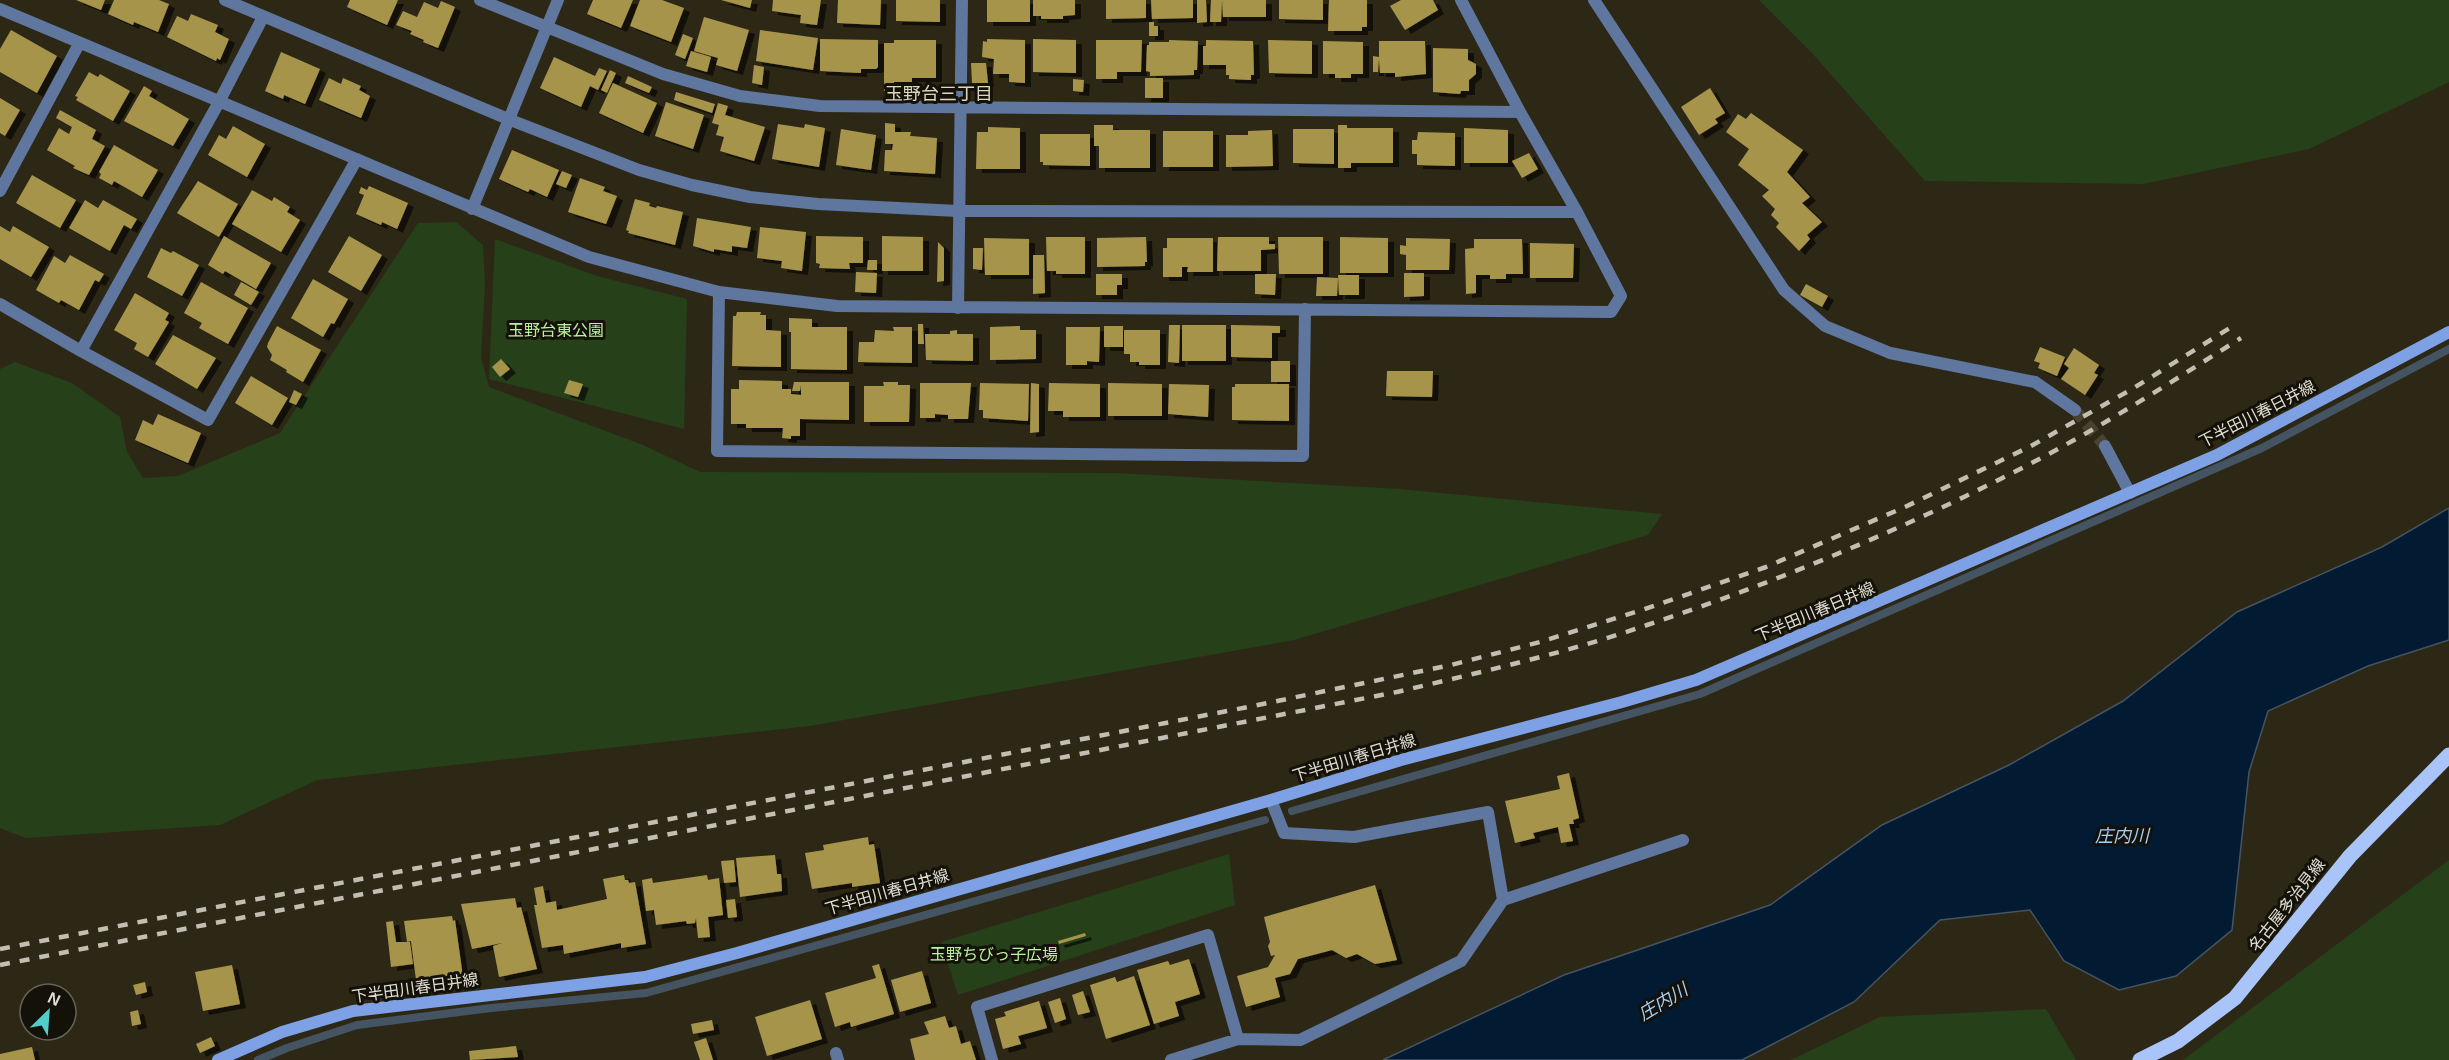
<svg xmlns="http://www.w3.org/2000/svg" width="2449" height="1060" viewBox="0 0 2449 1060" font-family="Helvetica,'Noto Sans JP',sans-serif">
<defs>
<filter id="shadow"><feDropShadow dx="6" dy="4" stdDeviation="0" flood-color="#0009"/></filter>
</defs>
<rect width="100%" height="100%" fill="#2d2815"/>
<path fill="#26401a" d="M1759 0H2449V82L2309 149 2143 184 1925 181 1812 53Z
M456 222 483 245 485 284 481 358 489 387 643 445 700 472 1117 473 1399 489 1662 514 1648 535 1294 640 810 726 317 780 220 825 26 838 0 828V369L15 362 72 383 120 417 127 452 143 478 178 476 280 433 418 223Z
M495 239 597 276 687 299 684 429 489 379Z
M1229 854 1235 905 958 995 941 942Z
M2449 860V1060H2183Z
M2046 1009 2076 1060H1791L1880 1017Z"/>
<path fill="#021a32" stroke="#455462" stroke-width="1.5" d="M2449 508V640L2368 666 2268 711 2249 772 2232 930 2176 976 2119 990 2064 961 2030 910 1940 920 1854 1002 1742 1060H1383L1564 975 1770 905 1882 825 2009 765 2123 701 2237 612 2382 547Z"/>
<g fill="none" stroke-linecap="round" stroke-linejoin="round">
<path stroke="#455462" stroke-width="8" d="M1292 811 1700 694 2262 448 2449 349
M258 1060 287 1048 357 1025 491 1008 646 993 1265 820"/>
</g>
<path fill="#a7944c" filter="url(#shadow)" d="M76 0H105L101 10Z
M114 0H159L169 4 158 32 134 22 133 25 108 14Z
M350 0H398L387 25 347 7Z
M593 0H633L621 28 587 14Z
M640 0H662L684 8 671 42 630 26Z
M721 0H752L750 8Z
M773 0H821L817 25 800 23 801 15 772 11Z
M838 0H881L880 25 837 23Z
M896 0H940V22L896 21Z
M987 0H1030V22H987Z
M1033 0H1075V15L1063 16V19H1041V16H1033Z
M1106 0H1146V18L1106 19Z
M1151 0H1193V18L1152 19Z
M1197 0H1206L1207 22 1197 23Z
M1211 0H1222L1221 22H1210Z
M1222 0H1266V17H1223Z
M1279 0H1323V20L1279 19Z
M1329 0H1367V27H1362V31H1328Z
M1401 0H1433L1438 10 1405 30 1390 6Z
M441 1 455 7 438 48 423 42 424 40 410 34 412 31 396 25 403 11 417 17 424 2 438 8Z
M191 14 218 25 215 32 229 39 220 60 217 58 216 61 167 37 177 16 188 21Z
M704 17 749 30 737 71 716 65 718 58 694 51Z
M1149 22H1154V26H1158V36H1149Z
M11 30 57 56 37 93 0 72V49Z
M760 30 818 38 813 70 756 61Z
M683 34 693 38 685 59 675 55Z
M820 39 878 40V67L876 69H861V73L820 71Z
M987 39 1025 40V83L1009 82V74H993L994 59 982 57 983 41 987 42Z
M1033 39 1076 40V73L1033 72Z
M894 40H936V78H912V82H894V91H884V43H894Z
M1096 40H1142L1141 72H1117V79H1096Z
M1169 40 1198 41 1197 70H1194V75L1150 76V72L1146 71 1147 45H1149V42H1169Z
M1206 40 1253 41 1254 75H1251V80L1229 79V75H1226V65H1203V46H1206Z
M1268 40 1312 41V74L1269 73Z
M1323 41 1363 42V74H1351V78H1335V74H1323Z
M1379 41H1425L1426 74 1395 77V73H1380L1379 59 1378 72H1373V56L1379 57Z
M1433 48 1468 49V60L1476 64V74L1469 80V91H1461L1460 94 1433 92Z
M691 51 711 57 707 72 686 66Z
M281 52 320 69 305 104 284 95 283 99 265 91Z
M554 57 595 76 599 68 607 71 598 90 590 86 581 107 540 88Z
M971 63H986L988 83H972Z
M754 65 764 67 762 85 752 83Z
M610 70 616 73 607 93 601 90Z
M89 72 98 77 100 74 130 91 113 121 76 100 78 97 75 96Z
M628 76 652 87 649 93 625 83Z
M329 78 341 84 343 78 361 86 359 90 370 96 361 118 319 100Z
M1145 78H1163V98H1145Z
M1073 79 1084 80 1083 92 1073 91Z
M613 83 657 103 643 133 599 113Z
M144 86 152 91 149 96 189 119 173 146 124 121Z
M1710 88 1725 113 1715 119 1718 123 1699 135 1681 107Z
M676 92 715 104 712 113 674 100Z
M0 98 20 110 5 136 0 133Z
M666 102 704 115 693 149 655 136Z
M718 103 728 106 725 115 765 127 754 161 720 151 724 137 716 135 719 125 712 123Z
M60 110 96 130 92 139 105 146 89 175 73 168 75 166 47 150 59 128 69 134 72 127 56 118Z
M1751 113 1803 150 1787 172 1810 197 1802 203 1822 222 1807 235 1810 239 1799 251 1776 227 1779 223 1771 215 1775 209 1762 196 1769 190 1738 165 1749 149 1726 132 1738 114 1746 119Z
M885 123 895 124V132H911L910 136 937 138 935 174 884 171 885 150H892L893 144H885Z
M778 124 804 128 805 124 825 128 819 167 772 159Z
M1094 125H1113V130H1150V168H1099V146H1094Z
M1338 125H1347V128H1393V163H1351V168H1338Z
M233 126 265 144 247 177 208 155 219 135 226 139Z
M988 127 1020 128V169H976L977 132H988Z
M1464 128 1508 130V163H1464Z
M841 129 876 135 871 170 836 165Z
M1293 129H1334V164L1293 163Z
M1272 130 1273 166 1226 167V135H1248V131Z
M1163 131H1213V167H1163Z
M1418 132 1455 133V166L1417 165V154H1412V140H1417Z
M1040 134H1090V166L1043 165V162H1040Z
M114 145 158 170 142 197 114 181 112 185 99 178 101 174 99 172Z
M512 150 559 170 547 197 530 189 528 192 499 179Z
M1529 153 1538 169 1522 178 1512 161Z
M562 171 572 175 566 188 556 184Z
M32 175 76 200 60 228 16 203Z
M580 178 605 187 603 191 617 196 606 224 568 212Z
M198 181 238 204 219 237 177 213Z
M369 186 408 203 397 229 382 222 381 225 356 214 364 195 359 193 361 187 367 190Z
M252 190 272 201 274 197 290 207 287 212 300 220 281 252 232 224Z
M635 199 650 203 649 206 656 208 657 206 683 212 675 245 628 233 629 231 626 230Z
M85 200 98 208 103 200 137 219 131 229 124 225 110 251 69 228Z
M697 218 751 227 747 248 732 246V252L714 249V252L693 246Z
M0 226 10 232 13 226 49 247 31 277 0 259Z
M760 227 806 232 802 271 781 268 782 261 757 258Z
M224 236 271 263 256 289 225 271 223 274 208 265Z
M349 236 382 255 361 291 328 272Z
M816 236 863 237V263H849L850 269 819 268 820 264 816 263Z
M882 236 923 237V271H882Z
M1046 237H1085V274H1056V271H1047Z
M1146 237 1147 262H1145V266L1097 267V238Z
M1218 237H1269V244H1275V249L1261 250V271H1217Z
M1278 237H1323V274H1279Z
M1340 237 1388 238V273H1340Z
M984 238 1029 239V275H985Z
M1167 238H1213V272H1187L1188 267H1182V277H1163V248H1167Z
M1406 238 1450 239 1449 270H1406V255L1400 254V245L1406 246Z
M1474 239H1522L1523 274H1506V279H1490V275H1476V293L1466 294 1465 249 1474 248Z
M938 242 944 248V281L937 282Z
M1530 243 1574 244 1573 278H1530Z
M161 248 171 253 173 251 199 265 182 296 147 277Z
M973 248H983L982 270 973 269Z
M70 255 104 274 99 282 95 280 79 310 61 300 59 303 36 290 54 256 65 263Z
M1033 255H1044L1045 293 1033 294Z
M868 260H877V270H867Z
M856 272 877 273 876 293 855 292Z
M1404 273H1424V296L1404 297Z
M1096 274H1122V285H1117V295H1096Z
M1255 274H1276L1275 295 1255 294Z
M1338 275H1359V295H1339Z
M1317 277 1338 278 1337 296H1316Z
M313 279 348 299 334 324 331 323 323 337 291 318Z
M201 282 248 308 228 344 199 328 202 323 184 313Z
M241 282 259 292 251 305 234 295Z
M1806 284 1828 296 1822 307 1800 295Z
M135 293 169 313 165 320 169 322 148 357 134 349 137 343 114 330Z
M737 312H761L760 315H766V330L781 331V367L732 366 733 316H736Z
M789 318 812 319V327H847V370L791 369V332H789Z
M918 324H923L924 344H918Z
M1169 325H1180L1179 363 1168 362Z
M1182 325H1226V361H1182Z
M1231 325 1280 326V333H1272V358L1231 357Z
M277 326 321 350 303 382 286 372 287 370 270 360 272 355 267 347 268 343Z
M1020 326V330H1036V359L990 360V327Z
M1104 326H1123V347H1104Z
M893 327H912V363L858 362 859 342H874L875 330 894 331Z
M1066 327H1100L1099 362 1087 361V365H1066Z
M957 330V334H973V361L926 360 925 334H950V331Z
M1124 330H1160V365H1139V362H1130V354H1124Z
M173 335 216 358 197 389 155 364Z
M2040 347 2065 357 2057 376 2038 368 2040 363 2034 361Z
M2074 348 2099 365 2094 373 2098 375 2085 395 2061 379 2069 368 2064 364Z
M501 359 510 369 500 377 492 367Z
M1271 361H1290V382H1271Z
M1387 371H1433L1432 397 1386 396Z
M251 376 288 398 272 425 235 403Z
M569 380 583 384 578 397 564 393Z
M739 380 782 381V389H791V394L801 395V385L800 391H792L794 382H849V420L800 419V436H791V439L782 438 783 428H746V424H731V389H739Z
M883 382H898V385H910L909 422H864V386H884Z
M920 383H971L968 419H948V415L935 414V418H920Z
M980 383 1029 384 1028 421 983 418V410H979Z
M1031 383 1039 384V432L1030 433Z
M1049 383 1100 384V417H1063V411H1048Z
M1108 383 1162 384V416H1108Z
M1169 384 1209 385 1208 417 1168 414Z
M1235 384H1289V421L1232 420V387H1235Z
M294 390 302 394 296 405 289 402Z
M158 414 201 433 188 463 135 440 143 420 153 425Z
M1569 773 1579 818 1573 820 1574 824H1569L1573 841 1561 843 1558 827 1533 833 1535 838 1515 843 1505 801 1560 789 1557 776Z
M868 837 869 845 874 844 880 883 852 887V883L812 889 805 853 824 850 823 845Z
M775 855 777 874H781L782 891 740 897 736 858Z
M734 860 736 882 724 883 721 861Z
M624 875 625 880H628L629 883 635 882 646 944 621 948V943L564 954 563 945 542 948 534 905H537L534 888 543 886 546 903 556 901 557 910 607 899 603 879Z
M707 875 708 880 719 878 723 915 708 917 710 937 698 938 696 918 695 923 687 924 686 921 656 925 654 910 646 911 642 880 652 878 653 883Z
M1375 885 1397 960 1375 964 1357 954 1346 958 1332 950 1298 959 1290 974 1275 978 1280 997 1246 1007 1237 976 1268 967 1275 955 1271 956 1268 946 1270 942 1264 917Z
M515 898 517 908 521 907 537 969 499 977 493 946 502 943 472 949 461 904Z
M735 899 737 917 728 918 726 900Z
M452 916 453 921 455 920 463 977 427 981V979L416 980 411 941 407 942 404 921Z
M393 921 396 942H410L413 964 391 967 386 922Z
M1085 933 1086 936 1059 944 1058 941Z
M1189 959 1200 994 1175 1002 1179 1016 1154 1024 1137 970 1168 961 1170 965Z
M879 964 894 1014 851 1027 850 1022 835 1027 825 993 876 978 872 966Z
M232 965 240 1004 203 1011 195 972Z
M922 971 931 1003 900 1012 891 980Z
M1134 976 1150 1025 1106 1039 1090 985 1115 977 1117 982Z
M145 982 147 992 136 995 133 985Z
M1083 991 1090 1012 1078 1015 1072 995Z
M1060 998 1066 1019 1055 1023 1048 1002Z
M810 1000 822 1039 767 1056 755 1017Z
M1039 1001 1047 1028 1018 1036 1021 1044 1003 1049 995 1019 1006 1016 1004 1012Z
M138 1010 141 1024 132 1026 130 1012Z
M945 1016 949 1028 956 1026 961 1044 970 1041 976 1060H915L910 1039 929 1034 924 1022Z
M712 1020 714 1030 693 1034 691 1024Z
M211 1037 215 1046 200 1053 196 1044Z
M706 1038 713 1060H700L694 1042Z
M516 1046 518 1057 470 1060 469 1051Z
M32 1047 35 1060H0V1054Z"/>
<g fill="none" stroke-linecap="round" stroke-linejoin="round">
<path stroke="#484331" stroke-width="12" stroke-dasharray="12 6" stroke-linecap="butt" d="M2075 410 2105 446"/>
<path stroke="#5f769f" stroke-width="12" d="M480 0 663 74 740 96 820 106 1520 112
M1594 0 1784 290 1825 326 1890 353 2035 382 2075 410
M0 9 589 257 719 292 837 306 1611 312 1621 296 1577 212 1520 112 1461 0
M0 191 79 44
M472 209 558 0
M719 292 717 451 1303 456 1305 309
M0 304 81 351 208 420 357 159
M958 308 962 0
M81 351 219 102 263 17
M2105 446 2130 493
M1271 800 1284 833 1354 837 1488 812 1503 900
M836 1053 838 1060
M992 1060 977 1007 1208 935 1238 1039
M1171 1060 1238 1039 1300 1040 1461 961 1503 900 1683 840"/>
<path stroke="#5f769f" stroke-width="12" d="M225 0 508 119 639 170 692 185 750 197 818 204 958 211 1577 212"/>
<path stroke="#7da1e4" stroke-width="12" d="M218 1060 282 1032 353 1011 645 977 737 953 1271 800 1401 760 1622 702 1696 680 2217 455 2449 332"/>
<path stroke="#a8c4f8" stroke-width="15" d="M2140 1060 2178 1041 2235 998 2350 856 2449 755"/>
<path stroke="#c1beb2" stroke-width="4.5" stroke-dasharray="10 10" stroke-linecap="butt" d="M0 949 1253 706 1451 665 1540 642 1642 610 1766 567 1905 507 2031 446 2132 389 2233 326
M0 965 1397 692C1481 672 1566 653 1647 625 1783 580 1916 524 2043 457 2111 421 2176 379 2241 338"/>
</g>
<g text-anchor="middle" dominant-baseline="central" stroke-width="6" stroke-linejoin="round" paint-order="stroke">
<g font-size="16" fill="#b8f29e" stroke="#131108">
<text x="556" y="330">玉野台東公園</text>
<text x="994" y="954">玉野ちびっ子広場</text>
</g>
<g font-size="16" fill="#e0ddd2" stroke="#131108">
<text transform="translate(2257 414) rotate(-27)">下半田川春日井線</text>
<text transform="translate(1815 612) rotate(-23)">下半田川春日井線</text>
<text transform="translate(1354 758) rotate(-17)">下半田川春日井線</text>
<text transform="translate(887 892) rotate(-16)">下半田川春日井線</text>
<text transform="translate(2287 905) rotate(-52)">名古屋多治見線</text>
<text transform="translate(415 988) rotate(-8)">下半田川春日井線</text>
</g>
<g font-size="18" fill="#ddd7bf" stroke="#131108">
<text x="939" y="94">玉野台三丁目</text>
</g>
<g font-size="18" font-style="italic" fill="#a5cdf9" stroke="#131108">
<text x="2122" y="836">庄内川</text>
<text transform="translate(1663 1002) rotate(-31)">庄内川</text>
</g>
</g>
<g transform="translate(48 1012) rotate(25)"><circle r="28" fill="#131108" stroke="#656359" stroke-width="1.5"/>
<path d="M0-4.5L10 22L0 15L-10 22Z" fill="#53cdc9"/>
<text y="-9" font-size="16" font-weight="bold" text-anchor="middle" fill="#e0ddd2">N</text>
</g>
</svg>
